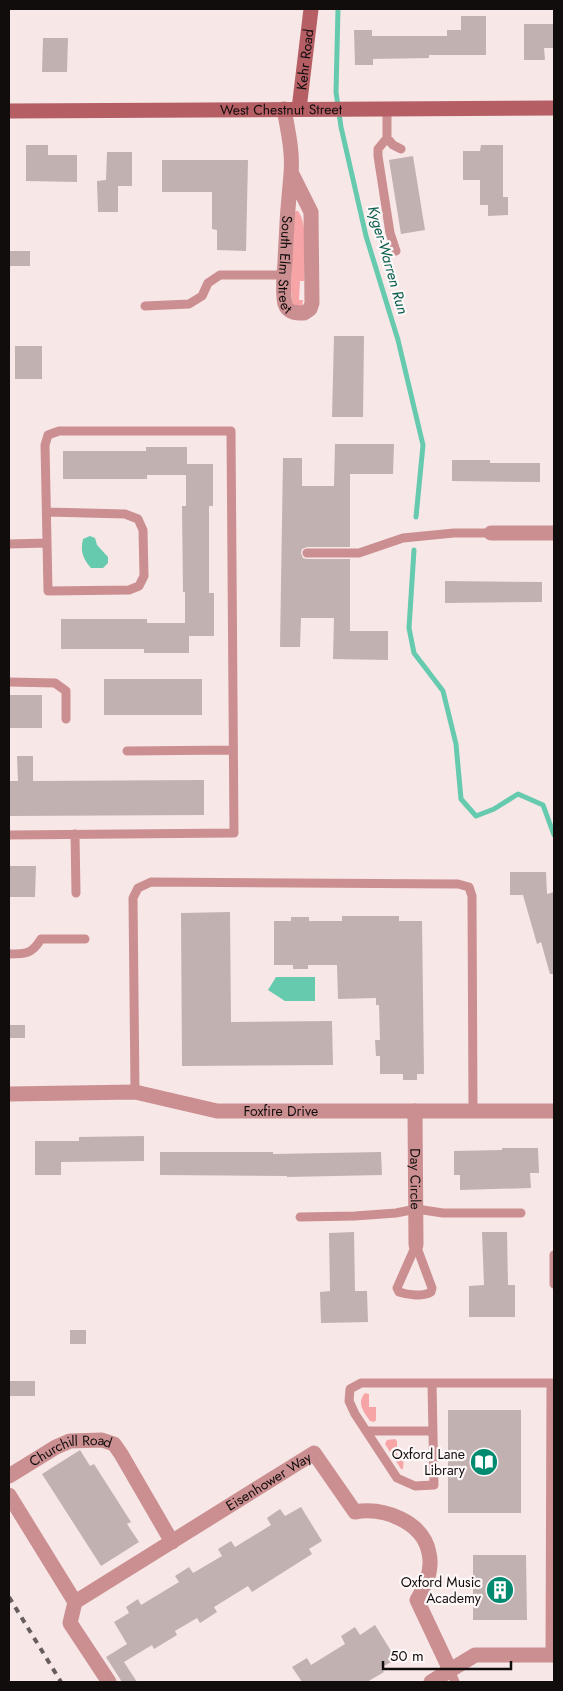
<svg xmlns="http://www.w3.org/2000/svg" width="563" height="1691" viewBox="0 0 563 1691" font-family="Jost,sans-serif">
<rect width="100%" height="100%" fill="#f8e7e7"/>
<path fill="#f7a4a7" d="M296 211H298C309 225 304 263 304 281H300L299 300H303L302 307 295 308 292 301 291 289 293 212Z
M365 1393 369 1394V1407H376V1420L374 1422 370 1421C364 1412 356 1403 365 1393Z
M387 1440 395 1439 397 1441V1455H404L403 1469H401L385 1444Z"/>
<path fill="#66caae" d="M90 536 95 538 97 545 108 557V563L103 568H91C83 559 80 551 83 539Z
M276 977H315V1001H285L268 990Z"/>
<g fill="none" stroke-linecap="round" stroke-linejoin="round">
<path stroke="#66caae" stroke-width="5" d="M338 9 336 92 341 127 366 236 398 340 423 445 416 517
M414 550 409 628 414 653 443 691 456 744 461 799 476 816 494 809 518 794 543 805 554 835"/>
</g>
<path fill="#c2b1b1" d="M461 16H486V55H429V58L373 59V65H355L354 30H372V36H447V30H461Z
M524 24H554V48H544L545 60H524Z
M43 38H68L67 72H42Z
M26 145H48V155H77V182L26 181Z
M481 145H503V197H508V215L488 216V205H480V180H463V151H480Z
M107 152H132V186H118V212H98L97 181 106 180Z
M413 156 425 230 401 234 389 160Z
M162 160H248L246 251 217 250V230L212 229V192H162Z
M9 251H30V266H9Z
M334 336H364L363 417H332Z
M15 346H42V379H15Z
M335 444H394L393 474H350V547H307L302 549 301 553 303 558 307 559H350V631H388V660L333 659 334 618H301L300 647H280L283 458H302V486H334Z
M146 447H187V464H213V506H209V593H214V636H189V653H144V649H61V619H147V623H185V592H183L182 506H186V475H147V479H63V451H146Z
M452 460H490V463H540V482L452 481Z
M445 581 542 582V602L445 603Z
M104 679H202V715H104Z
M9 695H42V728H9Z
M17 756H33V781L204 780V815L9 816V781H18Z
M9 866H36L35 897H9Z
M510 872H546L547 894 554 892V974H550L541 942 537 944 523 895H510Z
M230 912 231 1022 332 1021 333 1065 182 1066 181 913Z
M342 916H399V921H422L424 1074H417V1080H403V1074H380V1056H376L375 1040H380L379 1005H376V998L338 999 337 965H308V969H293V965H274V921H291V917H309V921H342Z
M9 1025H25V1038H9Z
M144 1136V1161L61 1162V1175H35V1141H79V1137Z
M502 1148H538L539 1173H530L531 1188 460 1190V1175H454V1151L502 1150Z
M160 1152H273V1154L381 1152 382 1175 287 1177V1176L160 1175Z
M354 1232 355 1291H367L368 1322 321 1323 320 1292 330 1291 329 1233Z
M482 1232H507L508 1285H515V1317H469V1286L484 1285Z
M70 1330H86V1344H70Z
M9 1381H35V1396H9Z
M448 1410H521V1513H448Z
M80 1450 90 1466 94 1464 131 1522 127 1524 139 1542 101 1566 42 1474Z
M301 1507 322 1541 309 1549 312 1554 252 1592 248 1586 214 1607 217 1612 200 1623 197 1618 175 1631 177 1635 154 1649 152 1645 124 1662 137 1682H122L106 1657 127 1644 114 1622 129 1613 126 1607 138 1599 141 1605 179 1582 175 1576 189 1567 193 1573 222 1556 218 1549 231 1541 235 1547 271 1525 267 1518 280 1509 285 1516Z
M473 1555H526L527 1620H473Z
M375 1625 396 1659 381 1668 384 1672 367 1682H302L292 1667 307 1658 311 1665 345 1644 341 1636 355 1627 360 1635Z"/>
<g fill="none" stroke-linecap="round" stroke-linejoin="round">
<path stroke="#cb8f91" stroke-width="9" d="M387 108V138L378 149V156L390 233 396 251
M387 138 393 145 401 149
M145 306 189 304 202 296 208 283 220 275H284
M9 544 47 543
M307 553H359L403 538 454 533H491
M9 682 55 683 66 691V719
M127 751 233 750
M75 834 76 893
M9 835 234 833 231 431H59L48 435 45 445 48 591 129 590 139 586 144 576 143 530 138 519 125 514 47 512
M9 954C26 954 32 954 41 939H85
M135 1092 133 898 138 888 151 882 458 884 469 887 472 896 473 1110
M300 1217 355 1216 396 1213 416 1209 443 1213H521
M416 1245 432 1288 431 1292C423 1297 408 1295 399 1292L397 1288Z
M554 1255V1284
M432 1383 434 1485 415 1486 397 1478 355 1414 349 1401 350 1389 361 1383H554
M367 1431H433
M550 1655 551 1383
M450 1670 455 1682"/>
<g stroke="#cb8f91" stroke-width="15">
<path id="s1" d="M284 109C288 131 293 152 291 174 288 203 286 233 285 262 284 275 282 291 285 304 288 313 296 313 304 313L310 309 312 303 311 212 291 172"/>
<path d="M491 533H554"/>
<path id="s2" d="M9 1094 135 1092 217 1111H554"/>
<path id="s3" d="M415 1111 416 1245"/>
<path id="s4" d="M9 1476 56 1447 70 1441 102 1440 114 1444 121 1454 172 1542"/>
<path d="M9 1495 75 1602"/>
<path id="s5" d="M75 1602 314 1453 355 1512C383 1507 423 1521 429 1553 433 1570 426 1586 417 1600L450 1670"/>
<path d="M75 1602 70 1623 109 1682"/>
<path d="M431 1682 475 1655H554"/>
</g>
<g stroke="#b55f65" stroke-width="15">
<path id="s6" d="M299 109 311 9"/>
<path id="s7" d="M9 111 554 108"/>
</g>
<path stroke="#675d5d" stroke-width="4" stroke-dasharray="6 6" stroke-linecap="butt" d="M9 1597 61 1682"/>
</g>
<defs>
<symbol id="library-disc" viewBox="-11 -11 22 22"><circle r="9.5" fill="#008a70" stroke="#fef7f7"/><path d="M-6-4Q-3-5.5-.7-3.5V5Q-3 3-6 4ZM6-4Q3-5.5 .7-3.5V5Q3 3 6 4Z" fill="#fff"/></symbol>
<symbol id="building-disc" viewBox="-11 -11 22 22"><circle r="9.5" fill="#008a70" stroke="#fef7f7"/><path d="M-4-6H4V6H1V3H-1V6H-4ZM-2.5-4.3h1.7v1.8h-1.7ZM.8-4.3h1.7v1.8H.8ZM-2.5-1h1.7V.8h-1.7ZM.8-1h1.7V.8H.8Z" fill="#fff"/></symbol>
</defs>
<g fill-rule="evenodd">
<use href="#library-disc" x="468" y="1446" width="32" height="32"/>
<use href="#building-disc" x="484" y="1574" width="32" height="32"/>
</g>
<g text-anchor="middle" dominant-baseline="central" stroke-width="4.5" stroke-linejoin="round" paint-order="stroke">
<g font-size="14" fill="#120d0d" stroke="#fef7f7">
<text stroke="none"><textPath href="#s6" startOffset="50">Kehr Road</textPath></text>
<text stroke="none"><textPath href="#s7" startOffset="272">West Chestnut Street</textPath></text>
<text stroke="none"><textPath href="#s1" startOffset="156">South Elm Street</textPath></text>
<text stroke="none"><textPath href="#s2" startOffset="274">Foxfire Drive</textPath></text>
<text stroke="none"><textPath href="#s3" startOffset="68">Day Circle</textPath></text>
<text stroke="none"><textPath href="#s4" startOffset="69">Churchill Road</textPath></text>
<text stroke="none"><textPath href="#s5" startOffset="228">Eisenhower Way</textPath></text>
</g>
<g font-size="14" fill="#120d0d" stroke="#fef7f7" text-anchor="end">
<text x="465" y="1454">Oxford Lane<tspan x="465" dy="16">Library</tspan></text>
<text x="481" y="1582">Oxford Music<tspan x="481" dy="16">Academy</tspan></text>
</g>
<g font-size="15" font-style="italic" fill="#075e4c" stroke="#fef7f7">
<text transform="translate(388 260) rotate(74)">Kyger-Warren Run</text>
</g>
</g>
<rect width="563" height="1691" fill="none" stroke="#120d0d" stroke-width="20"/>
<path d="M383 1661v8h128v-8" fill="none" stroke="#120d0d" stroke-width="2.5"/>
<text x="390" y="1661" font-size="15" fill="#120d0d" stroke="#fef7f7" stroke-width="4" paint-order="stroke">50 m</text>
</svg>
